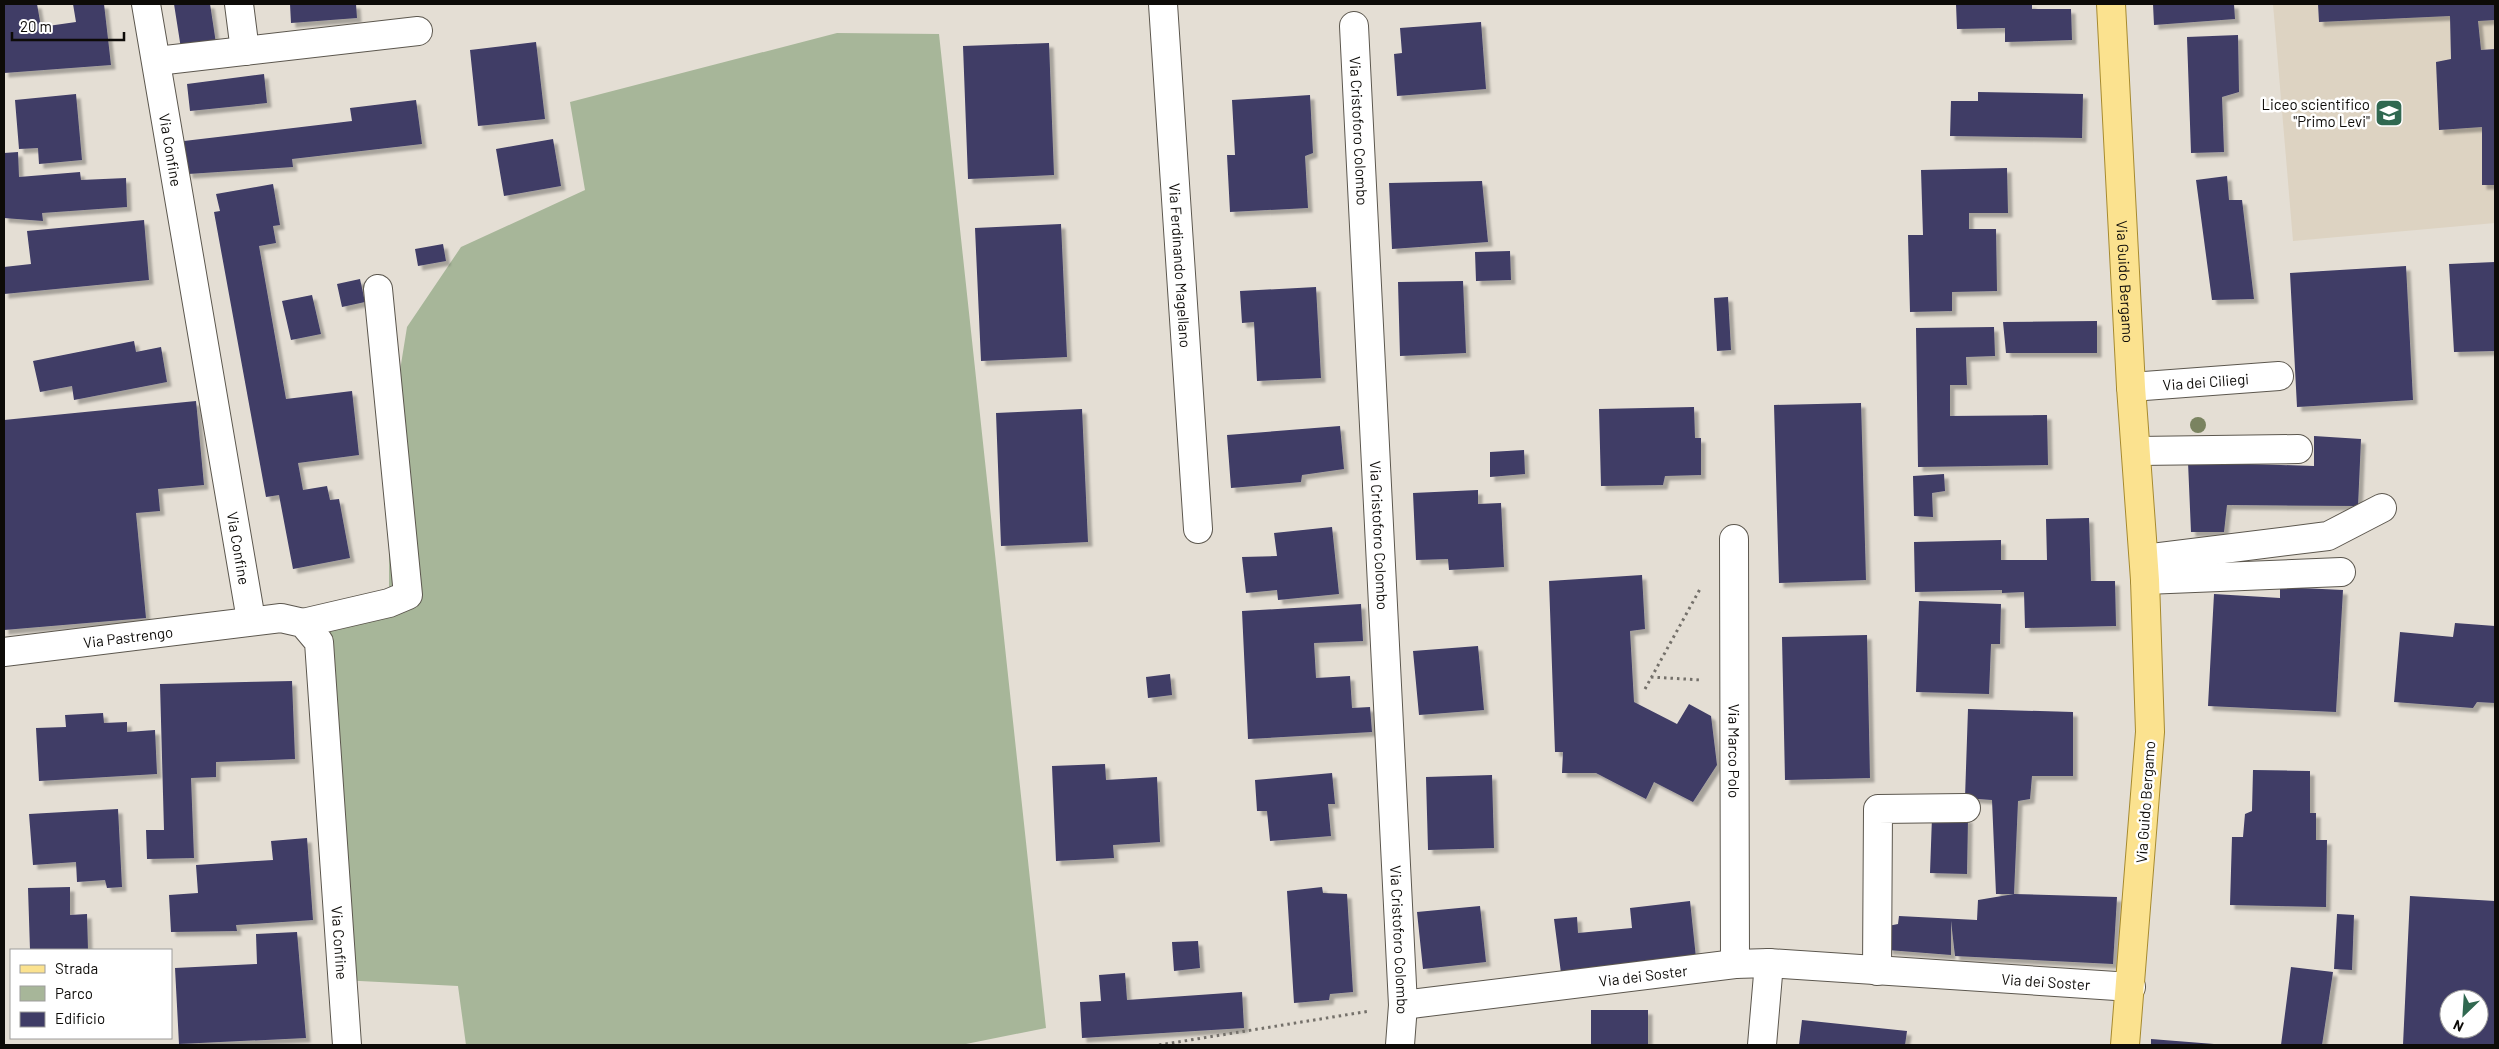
<svg xmlns="http://www.w3.org/2000/svg" width="2499" height="1049" viewBox="0 0 2499 1049" font-family="Barlow,sans-serif">
<defs>
<filter id="shadow"><feDropShadow dx="4.5" dy="4.5" stdDeviation="1" flood-color="#0004"/></filter>
</defs>
<rect width="100%" height="100%" fill="#e4ded4"/>
<path fill="#ddd3c2" d="M2273 4H2495V223L2293 241Z"/>
<path fill="#a7b699" d="M837 33 939 34 1046 1028 961 1045H466L458 986 340 980 323 621 389 593V439L407 327 461 247 585 190 570 102Z"/>
<path fill="#3f3c66" fill-rule="evenodd" filter="url(#shadow)" d="M4 4H37L41 27 76 22 73 4H104L111 65 4 73Z
M174 4H210L217 50 182 55Z
M290 4H356L357 18 291 23Z
M1956 4H2032V9H2071L2072 40 2005 42V28L1957 29Z
M2153 4H2234L2235 19 2154 25Z
M2318 4H2495V20L2478 21 2481 50 2495 49V185H2482V127L2439 130 2436 62 2451 59 2450 16 2319 22Z
M1481 22 1486 89 1397 96 1394 54 1402 53 1400 28Z
M2238 35 2239 92 2222 97 2224 152 2191 153 2187 37Z
M536 42 545 119 478 126 470 50Z
M1049 43 1054 175 968 179 963 46Z
M264 74 267 103 190 111 187 84Z
M1978 92 2083 94 2082 138 1950 136 1951 101H1978Z
M76 94 82 160 39 164 38 148 19 149 15 100Z
M1310 95 1313 153 1305 156 1308 208 1230 212 1227 155H1235L1232 100Z
M416 100 422 144 292 159 293 167 188 174 184 141 352 121 350 108Z
M553 139 561 186 504 196 496 149Z
M18 152 19 177 80 172 81 180 126 178 127 207 42 213 43 221 4 218V153Z
M2007 168 2008 213H1969V229H1996L1997 291 1952 292V311L1910 312 1908 235H1923L1921 170Z
M2227 176 2229 200H2242L2254 299 2212 300 2196 180Z
M1482 181 1488 242 1392 249 1389 183Z
M273 184 280 225 273 226 276 243 259 246 286 399 352 391 359 455 298 463 303 490 327 486 330 500 339 499 350 558 293 569 279 495 266 497 214 212 220 211 216 194Z
M144 220 149 280 4 294V267L31 264 27 231Z
M1061 224 1067 357 981 361 975 228Z
M443 244 446 261 418 266 415 249Z
M1510 251 1511 280 1476 281 1475 252Z
M2495 262V351L2454 352 2449 264Z
M2406 266 2413 400 2297 407 2290 273Z
M360 279 365 302 342 307 337 284Z
M1463 281 1466 353 1400 356 1398 282Z
M1316 287 1321 378 1257 381 1254 322 1242 323 1240 291Z
M312 295 321 334 291 340 282 301Z
M1728 297 1731 350 1717 351 1714 298Z
M2097 321V353H2006L2003 322Z
M1994 327 1995 356 1966 357 1967 385H1950V416L2047 415 2048 465 1918 467 1916 328Z
M134 341 136 352 161 347 167 382 74 400 72 386 40 392 33 361Z
M196 401 204 485 158 489 160 511 136 513 146 618 4 630V420Z
M1861 403 1866 580 1779 583 1774 405Z
M1694 407 1695 438H1701V475L1665 476 1663 485 1601 486 1599 409Z
M1082 409 1088 542 1001 546 996 413Z
M1340 426 1344 469 1302 475 1301 482 1231 488 1227 435Z
M2314 436 2361 439 2358 506 2227 505 2224 532H2191L2188 462 2314 466Z
M1524 450 1525 474 1490 477V452Z
M1944 474 1945 491 1932 493 1933 517 1914 516 1913 476Z
M1478 490V504L1501 503 1504 567 1449 570 1448 559 1416 560 1413 493Z
M2089 518 2091 581H2115L2116 626 2025 628 2024 592 2002 593V590L1915 592 1914 542 2001 540V560H2047L2046 519Z
M1332 527 1339 594 1278 600 1277 590 1246 593 1242 557 1277 556 1274 533Z
M1642 575 1645 629 1630 631 1634 702 1677 724 1689 704 1711 716 1717 765 1693 802 1654 782 1646 799 1596 773H1562L1563 752H1555L1549 581Z
M2280 587 2343 590 2336 712 2208 706 2214 594 2280 598Z
M1919 601 2001 604 2000 644H1991L1989 694 1916 692Z
M1361 604 1363 641 1314 643 1316 678 1350 676 1352 708 1370 707 1372 732 1248 739 1242 611Z
M2455 623 2495 626V703L2477 702 2473 708 2394 702 2400 632 2453 637Z
M1867 635 1870 778 1785 780 1782 637Z
M1478 646 1484 710 1419 715 1413 651Z
M1170 674 1172 695 1148 698 1146 677Z
M292 681 295 759 216 762V777L191 778 194 858 147 859 146 830H164L160 684Z
M1968 709 2073 712V776H2032L2030 799 2018 801 2014 894H1996L1992 800 1965 798Z
M103 713 104 723 127 722V732L155 730 157 774 39 781 36 728 66 727 65 715Z
M1105 764 1106 780 1157 777 1160 842 1113 845 1114 858 1056 861 1052 766Z
M2253 770 2310 771V813H2316V840H2327L2326 907 2230 905 2232 837H2243L2245 814 2252 811Z
M1332 773 1335 804H1328L1331 836 1270 841 1267 811H1257L1255 780Z
M1492 775 1494 848 1428 850 1426 777Z
M118 809 122 887 107 888 105 880 77 882 76 862 33 865 29 814Z
M1932 817 1968 818 1967 874 1930 873Z
M307 838 313 920 236 925 237 931 171 932 169 895 198 893 196 865 273 860 271 841Z
M70 887V915L87 914 88 950H30L28 888Z
M1322 887 1323 893 1347 894 1353 992 1330 994 1329 1000 1294 1003 1287 891Z
M2014 894 2117 897 2113 964 1955 956 1951 921V955L1888 950V926L1898 924 1899 916 1977 920 1978 900Z
M2410 896 2495 901V1045H2403ZM2449 999H2479V1029H2449Z
M1690 901 1696 958 1561 973 1554 919 1577 917 1578 933 1632 928 1630 908Z
M1480 906 1486 962 1423 969 1417 912Z
M2337 914 2354 915 2352 970 2334 969Z
M297 932 306 1038 179 1044 175 968 257 964 256 934Z
M1198 941 1200 968 1174 971 1172 942Z
M2291 967 2333 972 2322 1045H2281Z
M1125 973 1127 1000 1242 992 1244 1028 1082 1038 1080 1002 1101 1001 1099 975Z
M1591 1010H1648V1045H1591Z
M1802 1020 1907 1031 1905 1045H1799Z
M2151 1039 2214 1044V1045H2151Z"/>
<g fill="none" stroke-linecap="round" stroke-linejoin="round">
<defs>
<g id="minor">
<path id="s1" d="M146 4 251 620"/>
<path d="M239 4 245 51"/>
<path id="s2" d="M1163 4 1198 529"/>
<path id="s3" d="M1354 26 1403 1005 1400 1045"/>
<path d="M157 61 418 31"/>
<path id="s4" d="M2131 387 2279 376"/>
<path d="M2137 451 2298 449"/>
<path id="s5" d="M1734 539 1735 964"/>
<path d="M2144 559 2328 536 2382 508"/>
<path d="M2145 580 2341 572"/>
<path d="M303 623 389 603 408 595 378 289"/>
<path id="s6" d="M4 652 281 618 303 623 319 642 347 1045"/>
<path d="M1877 971 1878 809 1966 808"/>
<path id="s7" d="M1403 1005 1735 964 1769 963 2131 987"/>
<path d="M1762 1045 1769 963"/>
</g>
<g id="major">
<path id="s8" d="M2111 4 2131 387 2145 580 2150 732 2125 1045"/>
</g>
</defs>
<use href="#minor" stroke="#5c574e" stroke-width="30"/>
<use href="#major" stroke="#a68a2f" stroke-width="30"/>
<path stroke="#74706a" stroke-width="3" stroke-dasharray="2.5 4" stroke-linecap="butt" d="M1651 677 1701 680
M1645 689 1700 589
M1159 1045 1370 1011"/>
<use href="#minor" stroke="#fff" stroke-width="28"/>
<use href="#major" stroke="#fbe28f" stroke-width="28"/>
</g>
<circle fill="#7a8360" cx="2198" cy="425" r="8"/>
<defs>
<symbol id="school-square" viewBox="-11 -11 22 22"><rect x="-9" y="-9" width="18" height="18" rx="4" fill="#306850" stroke="#fff"/><path d="M0-5L7-2L0 1L-7-2ZM-4 1L0 2.5L4 1V4Q0 6-4 4Z" fill="#fff"/></symbol>
</defs>
<g fill-rule="evenodd">
<use href="#school-square" x="2373" y="97" width="32" height="32"/>
</g>
<g text-anchor="middle" dominant-baseline="central" stroke-width="5" stroke-linejoin="round" paint-order="stroke">
<g font-size="15" fill="#0d0b08" stroke="#fff" text-anchor="end">
<text x="2370" y="104">Liceo scientifico<tspan x="2370" dy="17">"Primo Levi"</tspan></text>
</g>
<g font-size="15" fill="#0d0b08" stroke="#fff">
<text stroke="none"><textPath href="#s3" startOffset="105">Via Cristoforo Colombo</textPath></text>
<text stroke="none"><textPath href="#s1" startOffset="148">Via Confine</textPath></text>
<text stroke="none"><textPath href="#s2" startOffset="262">Via Ferdinando Magellano</textPath></text>
<text stroke="none"><textPath href="#s8" startOffset="278">Via Guido Bergamo</textPath></text>
<text stroke="none"><textPath href="#s4" startOffset="75">Via dei Ciliegi</textPath></text>
<text stroke="none"><textPath href="#s3" startOffset="510">Via Cristoforo Colombo</textPath></text>
<text stroke="none"><textPath href="#s1" startOffset="552">Via Confine</textPath></text>
<text stroke="none"><textPath href="#s6" startOffset="125">Via Pastrengo</textPath></text>
<text stroke="none"><textPath href="#s5" startOffset="212">Via Marco Polo</textPath></text>
<text transform="translate(2145 802) rotate(-86)">Via Guido Bergamo</text>
<text stroke="none"><textPath href="#s3" startOffset="915">Via Cristoforo Colombo</textPath></text>
<text stroke="none"><textPath href="#s6" startOffset="628">Via Confine</textPath></text>
<text stroke="none"><textPath href="#s7" startOffset="242">Via dei Soster</textPath></text>
<text stroke="none"><textPath href="#s7" startOffset="646">Via dei Soster</textPath></text>
</g>
</g>
<rect width="2499" height="1049" fill="none" stroke="#0d0b08" stroke-width="10"/>
<rect x="10" y="949" width="162" height="90" fill="#ffffff" stroke="#9e9d9c"/>
<rect x="20" y="965" width="25" height="8" fill="#fbe28f" stroke="#9e9d9c"/>
<text x="55" y="974" font-size="15" fill="#0d0b08">Strada</text>
<rect x="20" y="986" width="25" height="15" fill="#a7b699" stroke="#9e9d9c"/>
<text x="55" y="999" font-size="15" fill="#0d0b08">Parco</text>
<rect x="20" y="1012" width="25" height="15" fill="#3f3c66" stroke="#9e9d9c"/>
<text x="55" y="1024" font-size="15" fill="#0d0b08">Edificio</text>
<g transform="translate(2464 1014) rotate(205)"><circle r="24" fill="#ffffff" stroke="#9e9d9c"/>
<path d="M0-4L9 19L0 12L-9 19Z" fill="#306850"/>
<text y="-8" font-size="14" font-weight="bold" text-anchor="middle" fill="#0d0b08">N</text>
</g>
<path d="M12 32v8h112v-8" fill="none" stroke="#0d0b08" stroke-width="2.5"/>
<text x="20" y="32" font-size="15" fill="#0d0b08" stroke="#ffffff" stroke-width="4" paint-order="stroke">20 m</text>
</svg>
